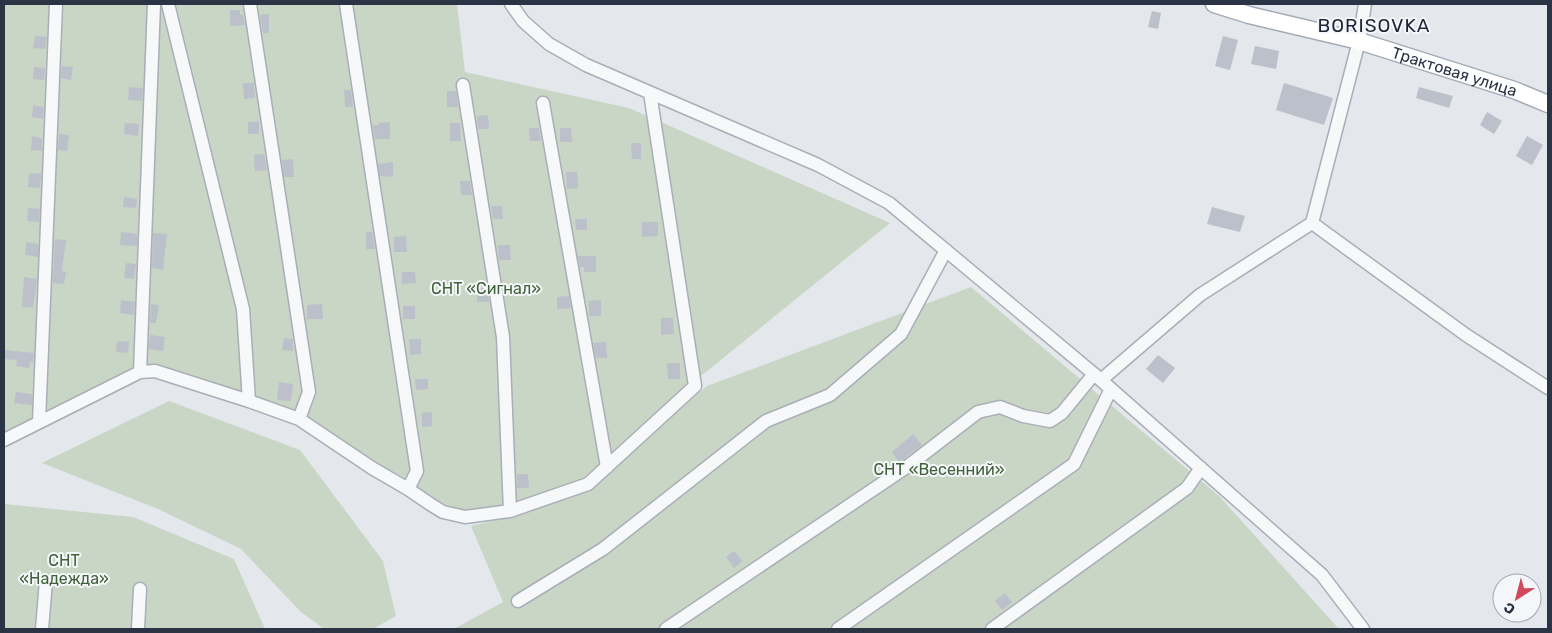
<svg xmlns="http://www.w3.org/2000/svg" width="1552" height="633" viewBox="0 0 1552 633" font-family="Rubik,sans-serif">
<rect width="100%" height="100%" fill="#e4e7ec"/>
<path fill="#c9d6c5" d="M4 4H457L465 72 629 108 890 223 691 384 587 479 471 518 423 492 403 477 368 458 301 412 143 370 4 443Z
M971 287 1219 496 1339 629H454L503 602 471 526 526 513 590 487 707 386Z
M169 401 300 450 383 561 396 616 373 629H324L301 612 241 549 158 509 42 463Z
M4 504 133 517 234 559 265 629H4Z"/>
<path fill="#bbc0ca" d="M230 10H240V15H243L245 25 230 26Z
M1152 11 1161 13 1158 29 1148 27Z
M269 14V33H263L260 15Z
M35 36 47 37 45 49 33 48Z
M1223 36 1238 40 1230 70 1215 66Z
M1255 46 1279 51 1276 69 1251 64Z
M62 66 73 67 71 80 61 78Z
M34 67 45 68 44 80 33 79Z
M243 83H254L255 98 244 99Z
M1284 83 1333 98 1324 125 1276 110Z
M129 87 143 88 142 101 128 100Z
M1419 87 1453 96 1449 108 1416 98Z
M344 90H351L353 107H345Z
M447 91H456L458 107H447Z
M33 105 44 107 43 119 32 117Z
M1487 112 1502 121 1494 134 1480 125Z
M488 115 489 129H478L477 116Z
M259 121V134H248V122Z
M390 122V139H375L373 125H379L378 123Z
M125 123 139 124 138 136 124 134Z
M450 123H460L461 141H450Z
M529 128H539L541 141H530Z
M560 128H571L572 142H560Z
M59 134 69 135 67 151 58 150Z
M32 136 42 138V151L31 150Z
M1527 136 1543 145 1532 165 1516 156Z
M631 143H641V159H632Z
M264 154 267 170 255 171 254 155Z
M293 159 294 177H284L282 160Z
M393 162V177L380 176 378 164Z
M566 172H577L578 188 567 189Z
M29 173 41 174 40 188 28 187Z
M460 181H470L472 195H461Z
M124 197 137 199 136 208 123 207Z
M491 206H502L503 219H493Z
M1212 207 1245 216 1240 232 1207 224Z
M28 208 40 209 39 222 27 221Z
M575 219H587V230H576Z
M642 222H658V236L642 237Z
M121 232 137 234V246L120 245Z
M366 232H372L375 249H366Z
M153 233 167 234 163 270 152 268Z
M406 236 407 252H394V237Z
M55 239 66 240 62 271 66 272 64 284 53 283Z
M26 242 38 244V257L25 255Z
M498 245H510L511 260H499Z
M578 256H596V272H584V267H580Z
M126 263 136 264 134 279 124 278Z
M402 272H415L416 283 402 284Z
M24 277 37 279 33 308 22 307Z
M477 288H487L489 302H477Z
M569 296 571 308 557 309V297Z
M121 300 135 302 134 315 120 313Z
M601 300V316H589V301Z
M151 304 159 305 156 323H150Z
M322 304 323 319H307V305Z
M403 306H415V319H403Z
M661 318H673L674 334 661 335Z
M150 335 165 337 163 351 149 349Z
M284 338 293 339V351L282 350Z
M409 339H421V354L410 355Z
M117 341 129 342 128 353 116 352Z
M606 342 607 358H596L593 343Z
M4 350 34 353 33 362H30L29 368 16 366 17 360 4 359Z
M1158 355 1175 368 1163 383 1146 369Z
M667 363H680V379H668Z
M415 379H428V389L416 390Z
M279 382 293 384 291 401 277 400Z
M16 392 32 394V405L14 403Z
M432 412V426L422 427V413Z
M913 434 922 445 899 462 892 452Z
M517 474H528L529 488H517Z
M734 551 743 561 734 568 726 557Z
M1005 593 1012 602 1002 610 995 601Z"/>
<g fill="none" stroke-linecap="round" stroke-linejoin="round">
<defs>
<path id="minor" d="M250 4 309 392 299 419
M346 4 417 471 408 489
M511 4 523 21 549 44 586 65 818 165 889 203 1094 374 1322 575 1363 629
M463 85 503 337 510 511
M543 103 607 467
M1312 223 1466 335 1548 388
M140 372 154 4
M1101 380 1200 295 1312 223 1359 41 1365 4
M249 401 299 419 372 468 408 489 430 504 443 512 465 517 510 511 588 484 695 386 650 93
M39 422 56 4
M4 440 140 372 155 371 249 401 243 309 168 4
M518 601 603 549 766 421 830 395 901 334 946 250
M42 629 46 581
M138 629 140 589
M666 629 908 466 978 412 1000 407 1023 416 1050 421 1062 413 1094 374
M838 629 1074 464 1111 389
M992 629 1187 488 1201 468"/>
<g id="major">
<path id="s1" d="M1214 4 1249 15 1359 41 1514 90 1548 104"/>
</g>
</defs>
<use href="#minor" stroke="#a9aeb7" stroke-width="15"/>
<use href="#major" stroke="#a3abb8" stroke-width="19"/>
<use href="#minor" stroke="#f7f8fa" stroke-width="12"/>
<use href="#major" stroke="#fff" stroke-width="16"/>
</g>
<g text-anchor="middle" dominant-baseline="central" stroke-width="4" stroke-linejoin="round" paint-order="stroke">
<g font-size="16" fill="#2b3445" stroke="#f4f6f9">
<text stroke="none"><textPath href="#s1" startOffset="250">Трактовая улица</textPath></text>
</g>
<g font-size="16" fill="#3f6138" stroke="#f4f6f9">
<text x="486" y="288">СНТ «Сигнал»</text>
<text x="939" y="469">СНТ «Весенний»</text>
<text x="64" y="560">СНТ<tspan x="64" dy="18">«Надежда»</tspan></text>
</g>
<g font-size="19" letter-spacing="1" fill="#1d2536" stroke="#f4f6f9">
<text x="1374" y="25">BORISOVKA</text>
</g>
</g>
<rect width="1552" height="633" fill="none" stroke="#2b3445" stroke-width="10"/>
<g transform="translate(1517 598) rotate(216)"><circle r="24" fill="#f4f6f9" stroke="#a4a8b1"/>
<path d="M0-4L9 19L0 12L-9 19Z" fill="#d1495b"/>
<text y="-8" font-size="14" font-weight="bold" text-anchor="middle" fill="#2b3445">С</text>
</g>
</svg>
